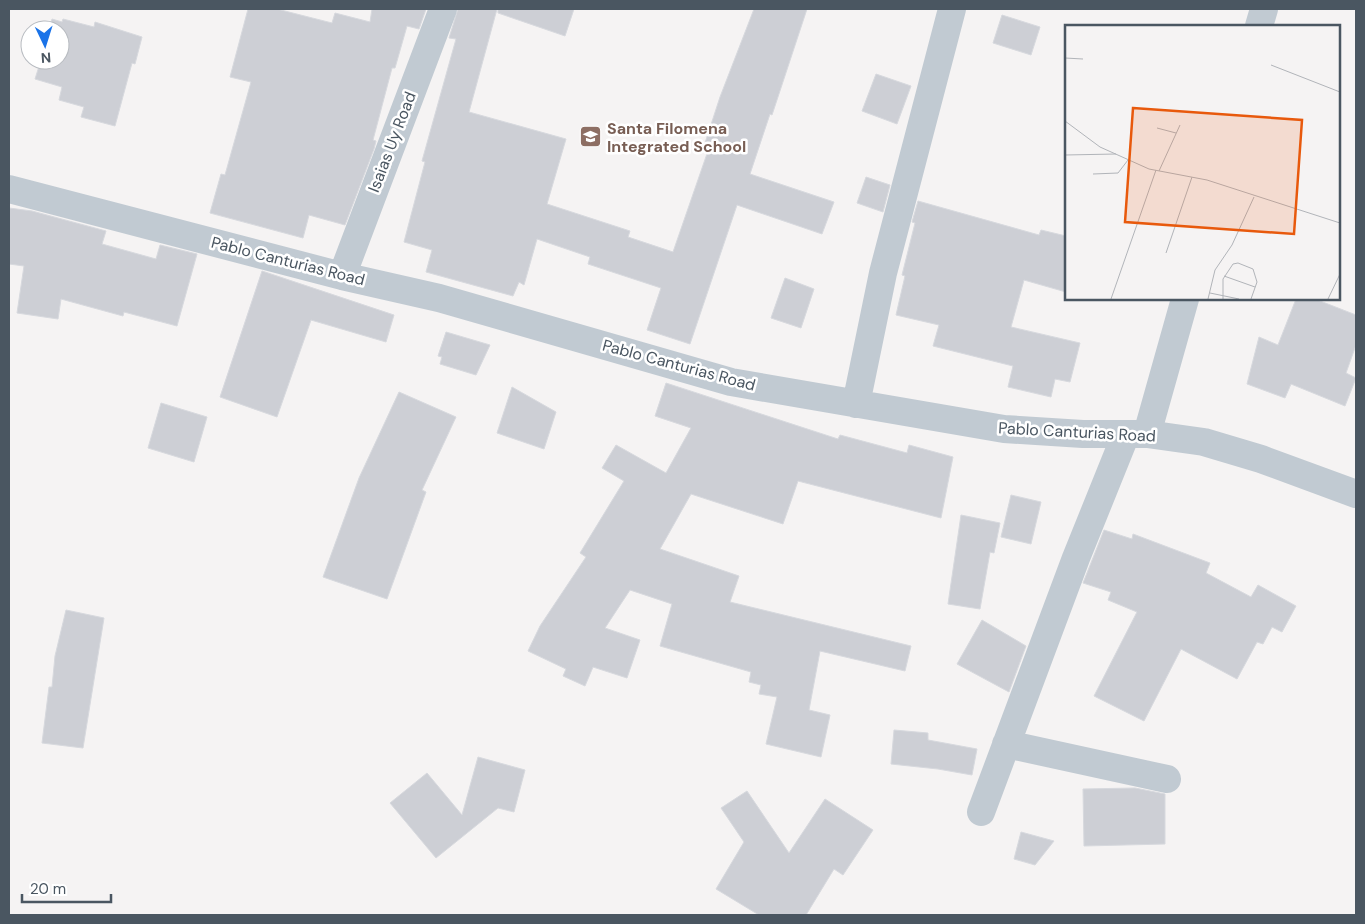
<svg xmlns="http://www.w3.org/2000/svg" width="1365" height="924" viewBox="0 0 1365 924" font-family="'DM Sans',sans-serif">
<rect width="100%" height="100%" fill="#f5f3f3"/>
<path fill="#cdcfd5" stroke="#d7d9de" d="M248 9H277L332 23 335 13 370 22 372 9H426L419 29 407 26 395 68H392L373 140 376 141 374 149 345 225 309 215 303 238 210 213 221 174 225 175 251 82 230 77Z
M458 9H497L469 112 566 139 547 204 630 231 628 237 673 252 710 145 705 143 720 97 754 9H807L772 115 770 114 750 174 834 202 822 234 737 205 690 344 647 330 661 288 588 264 590 257 537 239 524 285 519 282 513 296 426 272 432 250 404 242 425 162 422 161 456 39 449 38Z
M498 9H574L565 36 498 13Z
M1002 15 1040 27 1031 55 993 43Z
M52 19 62 22 63 19 94 27 95 22 142 37 135 64 132 63 115 126 81 117 84 107 59 100 62 87 35 79 41 60H60V30H49Z
M876 74 911 86 897 124 862 111Z
M866 177 890 185 883 212 857 203Z
M918 201 1039 235 1041 230 1066 236V292L1024 280 1011 327 1080 343 1070 382 1055 379 1051 397 1008 387 1013 366 933 346 939 325 896 315 905 276 902 275 915 223 912 222Z
M9 208 32 211 106 231 102 244 156 259 160 245 197 254 177 326 124 312 123 316 61 299 58 319 17 313 24 266 9 264Z
M262 271 394 315 386 342 311 320 277 417 220 397Z
M785 278 814 289 801 328 771 318Z
M1296 299H1315L1356 315V345L1346 373 1356 378 1345 406 1291 384 1285 398 1247 384 1259 337 1278 345Z
M446 332 490 345 476 375 440 364 442 357 438 356Z
M666 383 838 439 840 435 907 453 909 445 953 457 941 518 798 481 783 524 691 494 660 549 739 576 730 602 911 646 905 671 820 651 809 710 830 715 821 757 766 744 777 697 759 694 761 685 749 682 751 672 660 646 672 604 630 590 605 628 640 640 627 678 593 667 585 686 563 676 566 669 528 651 540 626 586 557 580 553 624 481 602 468 616 445 666 473 691 428 655 416Z
M512 387 556 412 544 449 497 433Z
M399 392 456 417 422 490 426 492 387 599 323 577 359 478Z
M161 403 207 417 194 462 148 448Z
M1011 495 1041 502 1031 544 1001 537Z
M961 515 1000 523 994 553 990 552 980 609 948 604Z
M1104 530 1132 539 1133 534 1210 563 1206 573 1251 597 1258 585 1296 606 1282 632 1272 627 1263 644 1257 642 1237 679 1181 649 1144 721 1094 696 1137 612 1108 600 1111 592 1083 583Z
M66 610 104 618 83 748 42 743 49 687H52L55 656Z
M982 620 1026 646 1009 692 957 664Z
M894 730 928 733V740L977 749 972 775 938 769 891 764Z
M478 757 525 770 514 812 498 808 436 858 390 803 427 773 462 815Z
M1135 788 1165 794V844L1084 846 1083 789Z
M747 791 789 853 825 799 873 830 843 875 834 869 806 915H759L716 889 744 842 721 808Z
M1021 832 1054 841 1035 865 1014 859Z"/>
<g fill="none" stroke-linecap="round" stroke-linejoin="round">
<path stroke="#c1cad2" stroke-width="28" d="M1259 26 1264 9
M9 189 342 276 439 298 731 382 1004 429 1083 434H1147L1204 442 1261 459 1356 494
M342 276 443 9
M856 404 883 273 952 9
M1147 434 1185 299
M1006 744 1167 779
M981 812 1076 558 1126 434"/>
</g>
<defs>
<symbol id="school-square" viewBox="-11 -11 22 22"><rect x="-9" y="-9" width="18" height="18" rx="4" fill="#8d6e63" stroke="#fff"/><path d="M0-5L7-2L0 1L-7-2ZM-4 1L0 2.5L4 1V4Q0 6-4 4Z" fill="#fff"/></symbol>
</defs>
<g fill-rule="evenodd">
<use href="#school-square" x="578" y="124" width="25" height="25"/>
</g>
<g text-anchor="middle" dominant-baseline="central" stroke-width="5" stroke-linejoin="round" paint-order="stroke">
<g font-size="16" font-weight="bold" fill="#785e54" stroke="#fff" text-anchor="start">
<text x="607" y="128">Santa Filomena<tspan x="607" dy="18">Integrated School</tspan></text>
</g>
<g font-size="16" fill="#4a5661" stroke="#fff">
<text transform="translate(392 142) rotate(-69)">Isaias Uy Road</text>
<text transform="translate(288 261) rotate(14)">Pablo Canturias Road</text>
<text transform="translate(679 365) rotate(15)">Pablo Canturias Road</text>
<text transform="translate(1077 432) rotate(3)">Pablo Canturias Road</text>
</g>
</g>
<g transform="translate(1065 25)">
<rect width="275" height="275" fill="#f5f3f3"/>
<path fill="none" stroke="#b1b4b9" stroke-width="1" d="M0 33 18 34M206 40 275 67M0 96 35 122 84 144 142 155 275 198M92 103 111 108M0 130 51 129M94 146 115 100M28 149 53 148 63 135M101 228 127 152M159 251 190 262M145 268 174 274M46 274 91 145M143 274 150 245 167 220 189 172M158 274V254L168 239 173 238 188 244 192 257 186 274M263 274 275 249"/>
<path fill="#e8590c" fill-opacity="0.15" stroke="#e8590c" stroke-width="2.5" d="M68 83 237 95 229 209 60 197Z"/>
<rect width="275" height="275" fill="none" stroke="#4a5661" stroke-width="2.5"/>
</g>
<rect width="1365" height="924" fill="none" stroke="#4a5661" stroke-width="20"/>
<g transform="translate(45 45) rotate(176)"><circle r="24" fill="#ffffff" stroke="#b7bbc0"/>
<path d="M0-4L9 19L0 12L-9 19Z" fill="#1a73e8"/>
<text y="-8" font-size="14" font-weight="bold" text-anchor="middle" fill="#4a5661">N</text>
</g>
<path d="M22 894v8h89v-8" fill="none" stroke="#4a5661" stroke-width="2.5"/>
<text x="30" y="894" font-size="15" fill="#4a5661" stroke="#ffffff" stroke-width="4" paint-order="stroke">20 m</text>
</svg>
